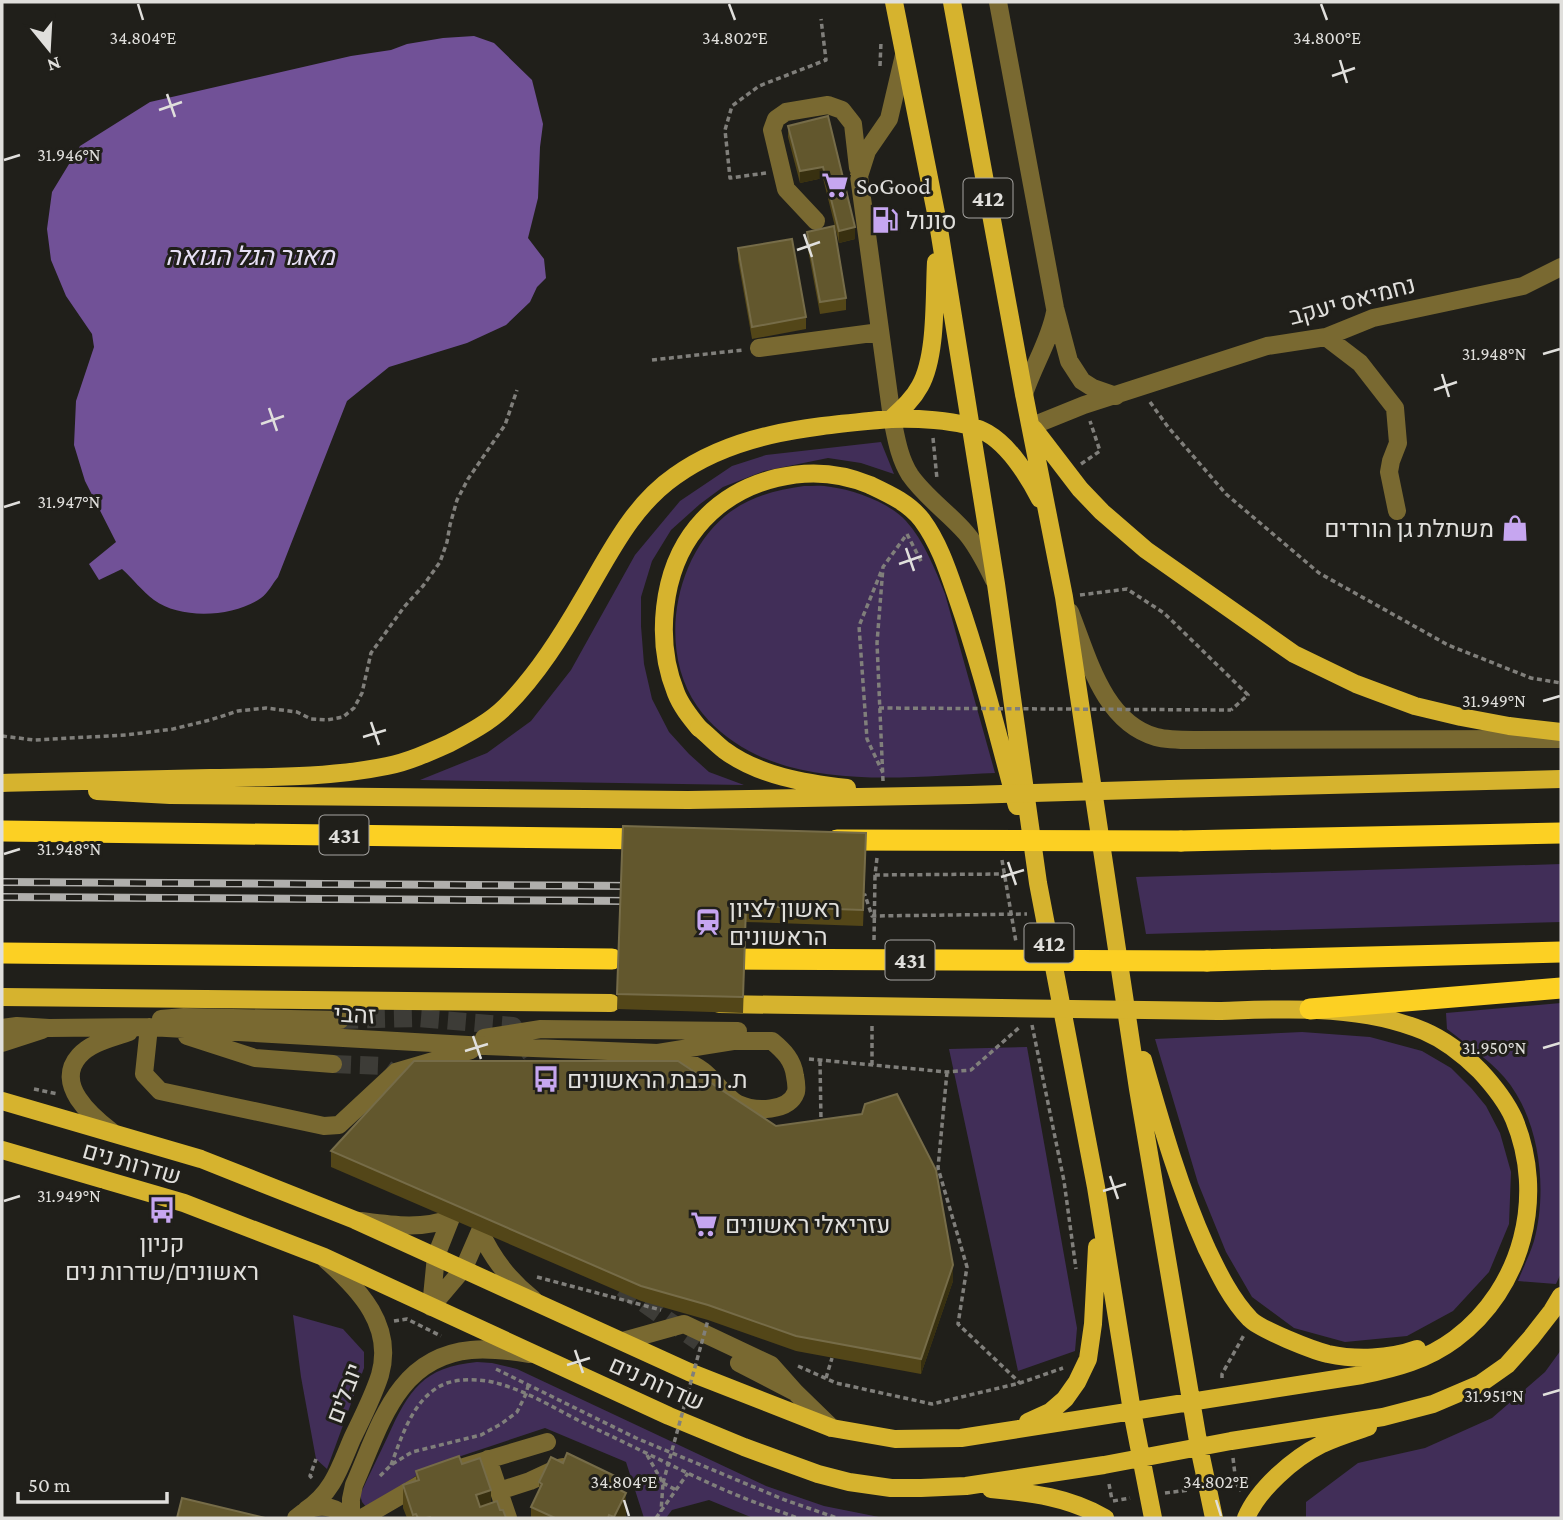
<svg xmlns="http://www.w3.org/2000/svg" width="1563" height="1520" viewBox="0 0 1563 1520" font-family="'Crimson Pro',Heebo,serif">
<rect width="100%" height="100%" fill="#201f1a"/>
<path fill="#412e58" d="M881 442 894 474 861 463 828 458 764 471 723 487 700 504 671 530 652 561 641 597V626L644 664 652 699 669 732 689 754 709 772 744 785 420 780 487 753 531 721 571 670 635 555 680 501 732 466 766 455Z
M804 486C813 486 822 485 831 487 854 490 890 503 906 521 924 541 935 569 945 594L995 773C918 776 820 789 749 751 729 740 710 725 697 706 658 650 674 559 725 516 748 497 775 490 804 486Z
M1561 864V922L1146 934 1136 877Z
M1561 1003V1273L1556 1284 1518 1281C1523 1268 1530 1254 1534 1241 1548 1190 1540 1118 1504 1077 1487 1058 1466 1044 1447 1029L1446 1013Z
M1302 1032 1370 1037 1422 1051 1451 1068 1472 1089 1486 1106 1500 1133 1511 1172 1509 1224 1489 1272 1453 1311 1407 1336 1345 1342 1294 1328 1252 1297 1226 1252 1198 1183 1155 1039Z
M1027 1047 1077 1328 1075 1351 1018 1371 949 1049Z
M293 1315 343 1329 364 1352V1368L327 1469 316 1459 301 1377Z
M1561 1350V1518H1306V1502L1358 1463 1425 1448 1492 1418 1545 1372Z
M477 1362 492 1363 517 1369 766 1486 824 1506 884 1518H753L709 1500 672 1510 666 1518H644L626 1462 545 1428 431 1466 367 1508 362 1502 360 1495C369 1475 379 1455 388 1436 409 1390 423 1367 477 1362Z"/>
<path fill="#715197" d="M474 36 494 43 532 80 543 124 540 147 538 198 528 238 544 259 546 278 537 287 530 302 506 325 467 343 389 367 347 401 278 577C273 583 268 593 261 598 234 617 181 620 154 600 142 591 133 579 122 569L99 580 89 564 116 542 85 481 74 445 76 401 94 347 92 334 66 296 51 260 47 229 52 192 80 146 150 102 351 56 391 50 407 44 443 38Z"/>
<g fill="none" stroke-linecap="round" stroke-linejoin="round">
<path stroke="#3d3c37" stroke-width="18" stroke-dasharray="18 9" stroke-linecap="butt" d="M340 1020 417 1018 513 1026 534 1059 526 1084
M333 1064 382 1066 405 1082
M622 1288 699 1342"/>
<path stroke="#807f7b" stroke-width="3.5" stroke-dasharray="5 3.5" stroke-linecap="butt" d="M880 66 881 42
M766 173 730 178 725 130 732 106 759 86 826 60 821 19
M652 360 743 350
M1150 402 1168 427 1226 494 1319 573 1448 645 1531 678 1561 683
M933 438 937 479
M1081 464 1100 451 1090 421
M907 534 922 563
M881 572 859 626 867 739 883 773
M1080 595 1127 589 1164 613 1248 695 1231 710
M2 736 34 740 126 735 173 729 210 720 238 711 266 708 297 712 311 719 327 720 343 717 354 708 362 693 371 653 404 607 423 586 440 562 447 542 450 525 457 500 468 479 505 425 517 390
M883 781 877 643 883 567 907 534
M877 858 875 875 1004 874
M1002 860 1016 942
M861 895H865L872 916 1027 914
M874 940 875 875
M1032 1025 1064 1181 1076 1269
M809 1059 947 1072 971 1070 1021 1026
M820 1061 821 1121
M872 1065V1024
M947 1072 938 1168 967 1267 958 1324 1020 1383
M34 1089 58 1094
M537 1277 661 1310
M394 1321 407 1319 441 1336
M798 1366 836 1383 932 1404 1020 1383 1063 1368
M496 1369 636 1438 785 1500 837 1518
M826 1378 832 1358
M1222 1378V1374L1244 1335
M647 1455 663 1483 661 1512
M1233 1458 1236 1483 1241 1491
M391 1465C402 1436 414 1395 447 1383 463 1378 483 1379 500 1384 532 1393 562 1413 592 1427 637 1448 681 1471 727 1491 750 1501 774 1509 797 1518
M380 1476 391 1465 412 1452 481 1435 501 1424 517 1412 526 1394 528 1386
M312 1478 310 1476 316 1459
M663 1483 676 1490
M1109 1484 1112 1500
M1165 1493 1189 1490
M1113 1501 1130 1498
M656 1518 688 1473"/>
<path stroke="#796931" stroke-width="18" d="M998 2 1055 308 1069 361 1082 381 1093 388 1116 396
M904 55 889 119 867 151 859 176 892 418C896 437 899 458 910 475 925 497 949 513 966 533 978 547 986 564 994 580
M816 221 786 189 772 130 776 119 786 112 828 105 842 110 853 124 858 168
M1326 337 1360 363 1395 408 1398 443 1391 461 1389 472 1397 511
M759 348 880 332
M1024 394C1033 366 1050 340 1055 312
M1032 426 1084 405 1267 346 1326 337 1373 318 1523 286 1561 267
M1070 612C1088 657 1103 722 1156 737 1167 740 1181 740 1194 740L1561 739
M161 1019 184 1017 340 1020
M149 1027 144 1074 160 1091 324 1126 339 1125 396 1072 471 1050
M2 1028 17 1026 49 1028 149 1027 486 1046 658 1053 733 1041H772C784 1051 793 1060 795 1076 796 1081 797 1087 796 1092 789 1112 755 1112 738 1104 724 1096 715 1080 703 1071 690 1061 674 1057 658 1053
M187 1036 255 1058 333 1064
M484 1038 541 1029 738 1031
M2 1043 42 1030
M112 1132C91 1116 54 1084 79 1056 91 1042 113 1038 129 1032
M361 1221C391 1225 423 1230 451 1218
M480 1231C492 1258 510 1281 533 1299
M431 1307 436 1256 451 1218
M431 1307 464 1268 480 1231
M623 1341 684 1324 771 1365 795 1392
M739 1363 795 1392 832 1428
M488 1459 508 1518
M460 1468 547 1442
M499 1491 530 1481 558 1468 563 1467
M306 1510C333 1492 340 1467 352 1439 362 1418 373 1397 380 1375 394 1326 360 1290 326 1260
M296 1518C312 1503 332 1503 348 1518
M351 1518V1499L354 1485C380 1427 396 1357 471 1350 491 1348 511 1351 530 1354
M362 1518 424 1482"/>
<path stroke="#d6b32e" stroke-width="18" d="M894 2 938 223 996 584 1038 883 1096 1187 1132 1411 1153 1518
M952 2 1024 394 1064 597 1138 1089 1199 1447 1214 1518
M892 418C903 408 913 399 920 386 937 356 934 297 936 262
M1034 429 1080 489 1102 512 1146 550 1294 654 1356 684 1415 706 1461 717 1509 726 1561 732
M699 728C690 717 681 706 676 693 655 642 661 571 697 527 738 477 811 460 870 485 889 494 909 503 922 520 939 543 948 571 957 597 981 666 998 736 1017 806
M2 783C71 781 140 780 210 778 268 777 329 778 387 766 408 762 430 752 450 743 469 733 490 722 506 706 537 675 562 635 584 597 610 553 632 506 675 476 735 433 808 427 879 420 906 417 964 419 987 433 1011 447 1028 476 1040 499
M1170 789 1561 779
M97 791 170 795 688 800
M2 997 611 1003
M1143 1060C1161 1123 1179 1187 1206 1247 1218 1272 1230 1298 1250 1319 1261 1330 1312 1350 1328 1354 1356 1360 1389 1359 1417 1349
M2 1101 201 1159 355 1220 689 1372 832 1428 895 1439 961 1438 1362 1375C1396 1368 1427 1360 1455 1339 1523 1288 1546 1196 1514 1119 1506 1101 1493 1085 1480 1071 1464 1055 1445 1040 1424 1031 1360 1004 1286 1009 1218 1011
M2 1150 184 1203 324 1257 669 1416 744 1447 818 1474 849 1482 891 1488H921L966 1486 1104 1465 1231 1441 1383 1417 1433 1404 1480 1384 1507 1365 1531 1338 1552 1311 1561 1296
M1028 1422 1050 1412 1065 1399 1077 1382 1088 1359 1093 1324 1097 1247
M991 1489C1033 1493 1068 1497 1105 1518
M1246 1518C1258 1489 1294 1458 1322 1444 1337 1437 1353 1432 1368 1427"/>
<path stroke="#fcd023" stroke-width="21" d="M2 831 650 839
M1181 841 1561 833
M2 953 612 959
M1207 961 1561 952
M1310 1009 1561 988"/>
<defs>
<path id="rail" d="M2 882 642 886
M2 897 639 901"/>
</defs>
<use href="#rail" stroke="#b0afac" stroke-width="8"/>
<use href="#rail" stroke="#201f1a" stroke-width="5" stroke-dasharray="16" stroke-linecap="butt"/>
<path stroke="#807f7b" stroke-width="3.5" stroke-dasharray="5 3.5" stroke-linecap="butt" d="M879 708 1231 710
M663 1483 708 1320"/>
<path stroke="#d6b32e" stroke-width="18" d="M699 728C708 735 715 743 724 750 759 776 805 783 847 788
M688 800 969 795 1170 789
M719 1004 1218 1011"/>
<path stroke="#fcd023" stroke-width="21" d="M837 840 1181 841
M719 959 1207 961"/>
</g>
<path fill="#534618" d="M828 116 855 239 839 243 823 178 800 183 788 137V126Z
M807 232 846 298V310L820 314 807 244Z
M738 248 806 317V329L752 339 738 260Z
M623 826 866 848 863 926 746 922 743 1013 617 1009Z
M331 1151 953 1281 921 1374 796 1351 708 1320 641 1301 331 1167Z
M462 1464 491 1503 500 1510 506 1518H407L403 1508V1485L416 1481V1471Z
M539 1482 619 1489 626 1516 625 1518H531V1507L539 1491Z"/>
<path fill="#383010" d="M823 167V178L800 183V171Z
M855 227V239L839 243V231Z
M953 1265V1281L921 1374V1359Z
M619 1478V1501L614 1487Z
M491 1490V1513L476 1518V1495Z
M626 1493V1516L625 1518H614Z"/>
<path fill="#62572d" stroke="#766c48" stroke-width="2" d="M828 116 855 227 839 231 823 167 800 171 788 126Z
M834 226 846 298 820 302 807 232Z
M792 239 806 317 752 327 738 248Z
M623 826 866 833 863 910 746 906 743 997 617 994Z
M414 1061H678L776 1126 862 1114 865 1104 897 1094 936 1170 953 1265 921 1359 796 1336 708 1305 641 1286 331 1151Z
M567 1453 619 1478 614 1487 626 1493 614 1517 609 1515 608 1518H555L531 1507 542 1484 539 1482 551 1457 563 1463Z
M459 1456 462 1464 480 1458 491 1490 476 1495 480 1507 497 1501 500 1510H503L506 1518H431L430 1517 426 1518H418L416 1514 413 1515 403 1485 419 1480 416 1471Z
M182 1498 265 1518H177Z"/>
<path fill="none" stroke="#e0dfdc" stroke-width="2.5" d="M138 4 143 20M729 4 735 20M1321 4 1327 20M1340 60 1347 83M1332 76 1355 68M167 94 175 117M159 110 182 102M4 160 20 155M804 234 812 257M797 250 820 242M1543 354 1560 349M1442 374 1449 397M1434 390 1457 382M269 408 277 431M261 424 284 416M4 507 20 502M906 548 914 571M899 564 922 556M1543 701 1560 696M371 722 379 745M363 737 386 730M4 854 20 849M1008 862 1016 885M1001 877 1024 870M473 1036 481 1059M1543 1048 1560 1043M465 1051 488 1044M1110 1176 1118 1199M1103 1191 1126 1184M4 1201 20 1196M575 1350 583 1373M567 1365 590 1358M1543 1395 1560 1390M624 1500 629 1516M1216 1500 1221 1516"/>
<defs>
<symbol id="supermarket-bare" viewBox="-9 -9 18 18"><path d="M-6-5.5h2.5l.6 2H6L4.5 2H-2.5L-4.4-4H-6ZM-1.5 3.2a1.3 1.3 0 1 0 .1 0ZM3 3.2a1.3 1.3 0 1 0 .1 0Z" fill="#c6a6f0" stroke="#201f1a" stroke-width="2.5" paint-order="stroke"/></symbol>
<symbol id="fuel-bare" viewBox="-9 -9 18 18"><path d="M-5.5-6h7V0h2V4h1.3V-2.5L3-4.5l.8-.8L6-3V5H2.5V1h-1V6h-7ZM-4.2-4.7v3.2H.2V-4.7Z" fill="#c6a6f0" stroke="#201f1a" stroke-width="2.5" paint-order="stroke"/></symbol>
<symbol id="shop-bare" viewBox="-9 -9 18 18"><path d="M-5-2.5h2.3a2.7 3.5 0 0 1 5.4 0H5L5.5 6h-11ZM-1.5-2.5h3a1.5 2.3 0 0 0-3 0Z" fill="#c6a6f0" stroke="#201f1a" stroke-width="2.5" paint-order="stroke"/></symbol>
<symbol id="station-bare" viewBox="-9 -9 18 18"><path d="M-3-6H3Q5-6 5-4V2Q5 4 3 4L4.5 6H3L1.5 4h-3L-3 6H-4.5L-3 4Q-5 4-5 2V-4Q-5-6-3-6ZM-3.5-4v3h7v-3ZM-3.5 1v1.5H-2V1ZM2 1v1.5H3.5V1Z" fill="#c6a6f0" stroke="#201f1a" stroke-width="2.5" paint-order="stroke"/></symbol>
<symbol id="bus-bare" viewBox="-9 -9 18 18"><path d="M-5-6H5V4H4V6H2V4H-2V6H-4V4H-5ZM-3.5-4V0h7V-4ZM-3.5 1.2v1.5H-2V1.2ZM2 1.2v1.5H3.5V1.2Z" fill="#c6a6f0" stroke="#201f1a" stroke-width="2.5" paint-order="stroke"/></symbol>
</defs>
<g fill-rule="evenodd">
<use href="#supermarket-bare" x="816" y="166" width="38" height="38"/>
<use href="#fuel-bare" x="866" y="201" width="38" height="38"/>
<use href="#shop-bare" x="1496" y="509" width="38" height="38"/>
<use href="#station-bare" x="689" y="903" width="38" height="38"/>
<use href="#bus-bare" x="527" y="1060" width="38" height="38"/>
<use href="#bus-bare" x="143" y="1191" width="38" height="38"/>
<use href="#supermarket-bare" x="685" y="1205" width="38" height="38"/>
</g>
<g text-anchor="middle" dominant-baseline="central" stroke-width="6" stroke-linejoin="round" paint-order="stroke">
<g fill="#201f1a" stroke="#a6a5a2" stroke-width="2">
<rect x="963.5" y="178.5" width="49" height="39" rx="5"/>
<rect x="319.5" y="815.5" width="49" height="39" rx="5"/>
<rect x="1024.5" y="923.5" width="49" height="39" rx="5"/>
<rect x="885.5" y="940.5" width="49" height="39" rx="5"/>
</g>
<g font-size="23" font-weight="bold" fill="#e0dfdc">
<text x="988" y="198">412</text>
<text x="344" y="835">431</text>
<text x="1049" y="943">412</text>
<text x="910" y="960">431</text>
</g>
<g font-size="24" fill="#e0dfdc" stroke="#201f1a" text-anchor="start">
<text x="856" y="185">SoGood</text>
<text x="906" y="220">סונול</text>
<text x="1494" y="528" text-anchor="end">משתלת גן הורדים</text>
<text x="729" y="908">ראשון לציון<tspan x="729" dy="28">הראשונים</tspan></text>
<text x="567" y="1079">ת. רכבת הראשונים</text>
<text x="725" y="1224">עזריאלי ראשונים</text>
<text x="162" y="1243" text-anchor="middle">קניון<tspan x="162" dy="28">ראשונים/שדרות נים</tspan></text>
</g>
<g font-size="24" fill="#e0dfdc" stroke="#201f1a">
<text transform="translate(1352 300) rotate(-15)">נחמיאס יעקב</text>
<text transform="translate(355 1014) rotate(3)">זהבי</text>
<text transform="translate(132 1163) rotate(16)">שדרות נים</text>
<text transform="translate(657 1383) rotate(24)">שדרות נים</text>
<text transform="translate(344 1393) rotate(-69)">יובלים</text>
</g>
<g font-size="26" font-style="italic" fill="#e7e0f4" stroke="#201f1a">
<text x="250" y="256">מאגר הגל הגואה</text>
</g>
</g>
<g font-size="18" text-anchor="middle" fill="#e0dfdc" stroke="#201f1a" stroke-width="6" stroke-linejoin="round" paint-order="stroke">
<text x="143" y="44">34.804°E</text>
<text x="735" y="44">34.802°E</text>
<text x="1327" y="44">34.800°E</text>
<text x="69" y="161">31.946°N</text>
<text x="1494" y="360">31.948°N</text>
<text x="69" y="508">31.947°N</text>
<text x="1494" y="707">31.949°N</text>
<text x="69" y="855">31.948°N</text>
<text x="1494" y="1054">31.950°N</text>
<text x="69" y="1202">31.949°N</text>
<text x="1494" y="1402">31.951°N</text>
<text x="624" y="1488">34.804°E</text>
<text x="1216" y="1488">34.802°E</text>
</g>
<rect width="1563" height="1520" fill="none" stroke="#e0dfdc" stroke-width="7"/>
<g transform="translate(49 49) rotate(162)" stroke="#201f1a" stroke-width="5" paint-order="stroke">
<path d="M0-5L12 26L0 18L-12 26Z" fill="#e0dfdc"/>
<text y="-10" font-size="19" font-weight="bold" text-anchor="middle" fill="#e0dfdc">N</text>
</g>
<path d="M18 1492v10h149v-10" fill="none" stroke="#e0dfdc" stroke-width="3.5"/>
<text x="28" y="1492" font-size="21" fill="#e0dfdc" stroke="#201f1a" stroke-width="5" paint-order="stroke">50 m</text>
</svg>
